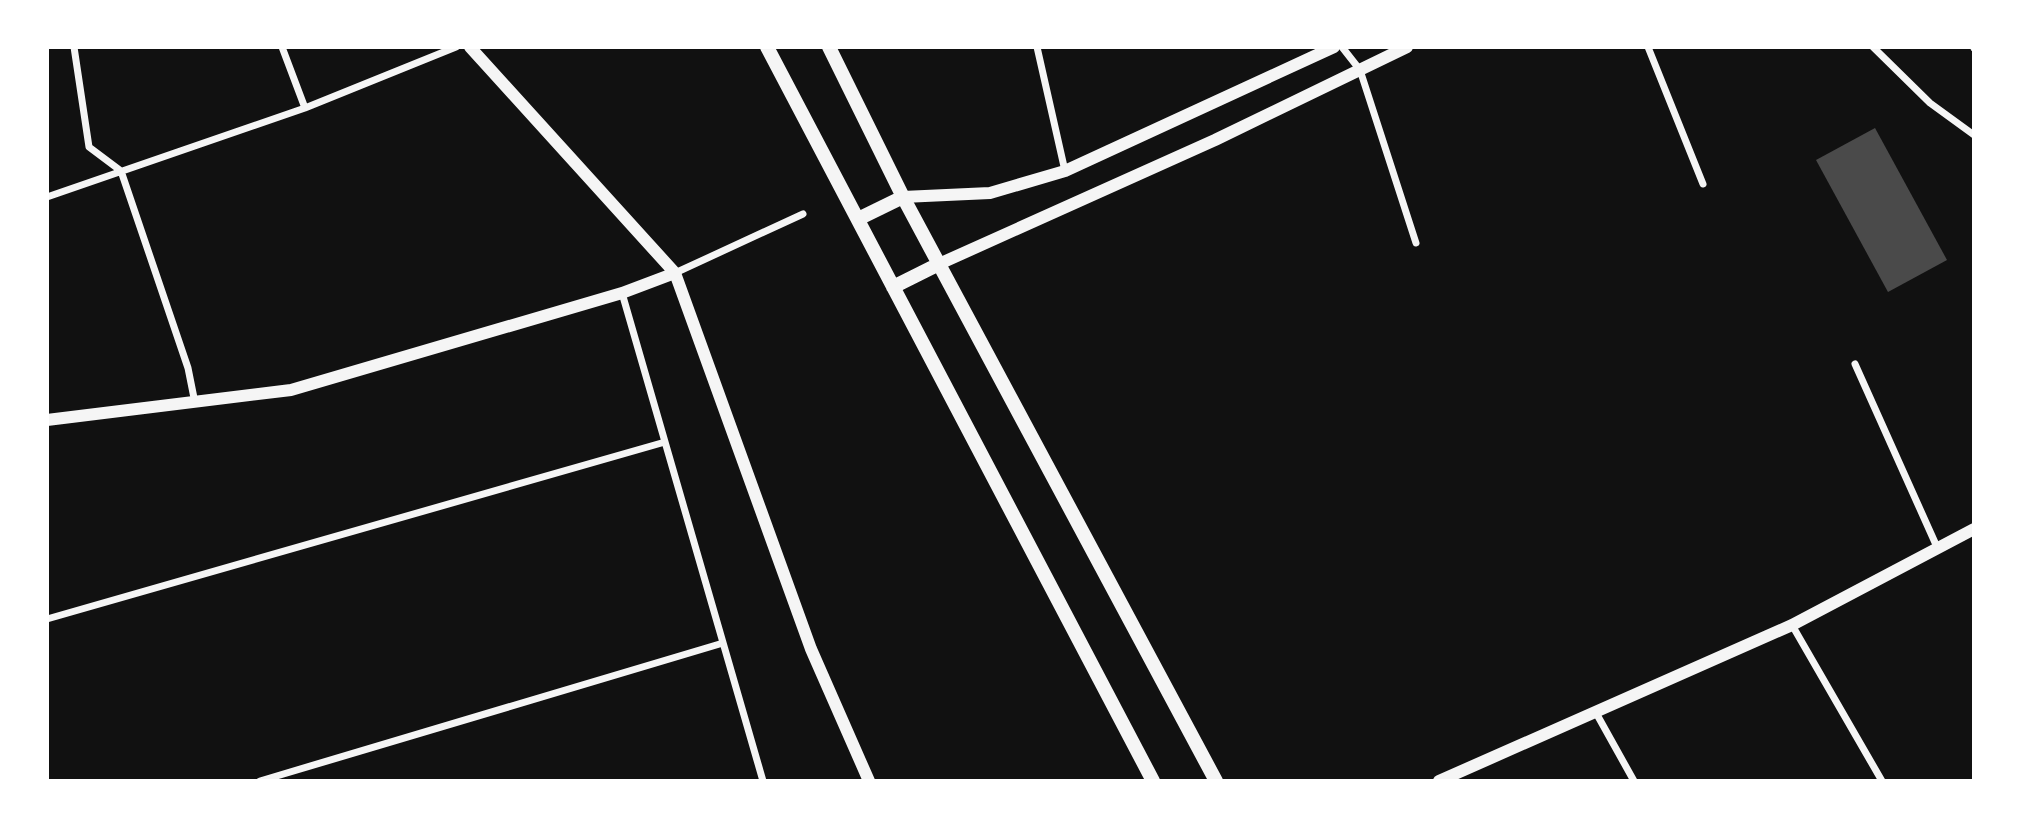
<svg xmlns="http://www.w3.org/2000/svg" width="2021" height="828" viewBox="0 0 2021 828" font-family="Signika,sans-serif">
<rect width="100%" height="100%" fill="#111"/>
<path fill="#4a4a4a" d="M1875 128 1947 260 1888 292 1816 160Z"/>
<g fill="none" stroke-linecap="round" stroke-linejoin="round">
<path stroke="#f5f5f5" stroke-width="7" d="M74 47 89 147 121 171 188 368 195 403
M282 47 305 108
M1037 47 1065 171
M1342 47 1360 70 1416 243
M1648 47 1703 184
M1873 47 1930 103 1974 135
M1974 47V48
M47 197 305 108 456 47
M675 273 803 214
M622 293 763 781
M1855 364 1937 547
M47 619 665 442
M1792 625 1882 781
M1595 711 1634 781
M260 781 723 643"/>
<path stroke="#f5f5f5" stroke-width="12" d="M470 47 675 273 811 649 869 781
M903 197 990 193 1065 171 1334 47
M939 264 1215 140 1407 47
M47 420 291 390 622 293 675 273
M1439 781 1792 625 1974 529"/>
<path stroke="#f5f5f5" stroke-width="14" d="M767 47 1153 781
M829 47 903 197 1216 781
M858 219 903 197
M893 287 939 264"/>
</g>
<rect width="2021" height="828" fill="none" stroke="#ffffff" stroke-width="98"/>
</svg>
